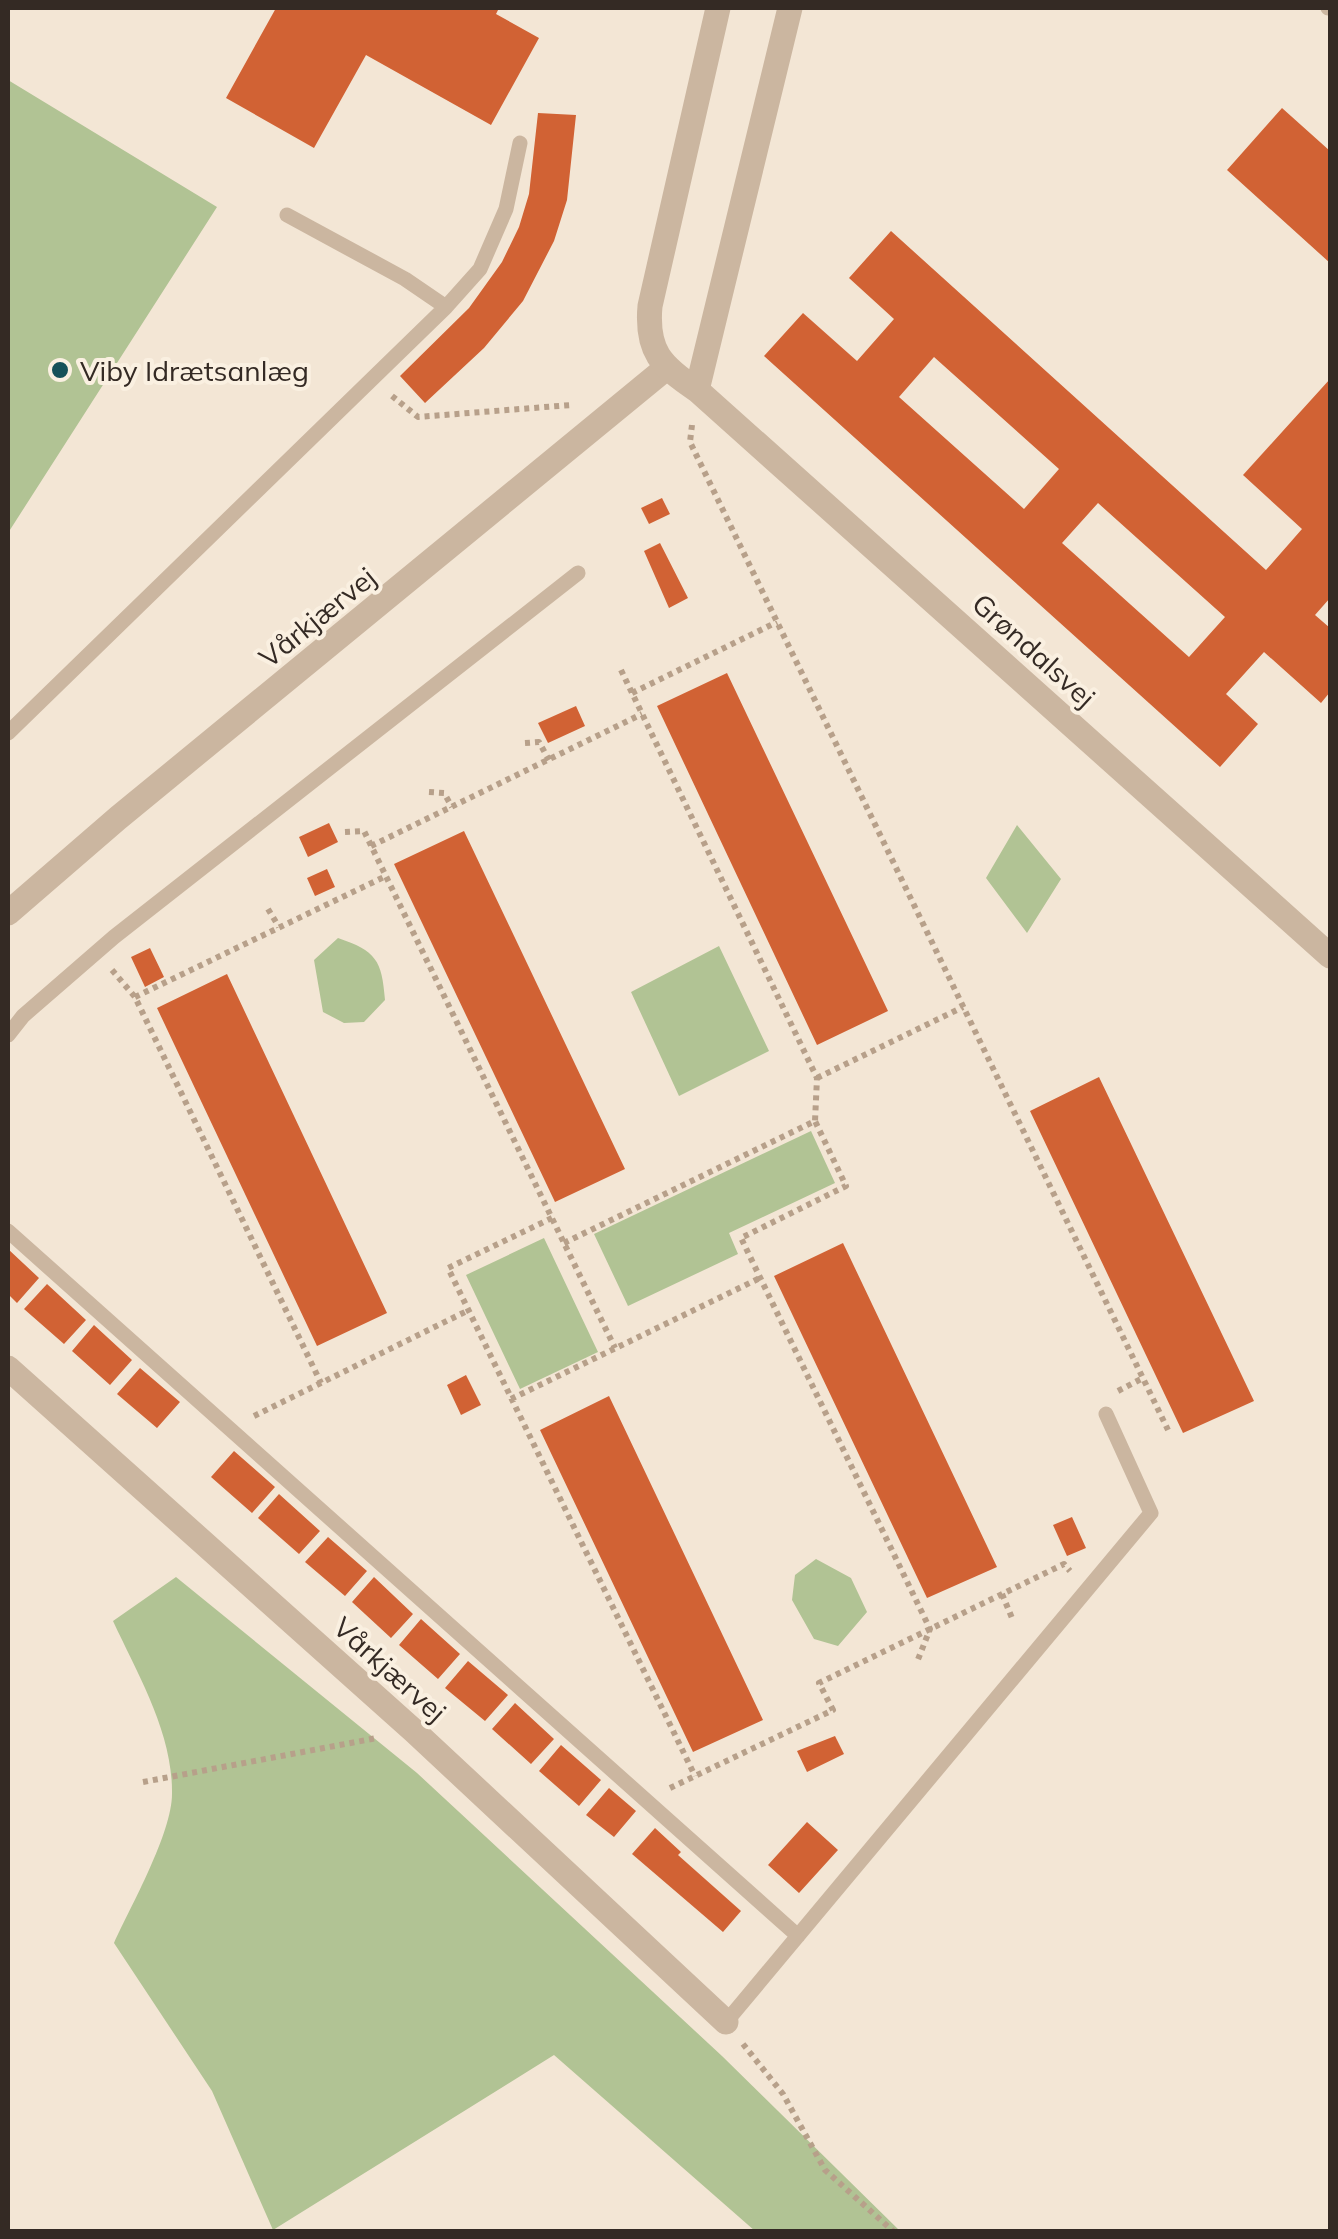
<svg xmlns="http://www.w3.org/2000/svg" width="1338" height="2239" viewBox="0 0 1338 2239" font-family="Mulish,sans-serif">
<rect width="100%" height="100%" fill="#f3e6d5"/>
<path fill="#b1c394" d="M8 80 217 207 8 533Z
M1017 825 1061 879 1027 933 986 878Z
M338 938C376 951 382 960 385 1000L364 1022 344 1023 323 1012 314 960Z
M719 946 769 1051 679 1096 631 992Z
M811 1131 835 1183 729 1233 738 1254 628 1306 594 1234Z
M544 1238 598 1352 520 1389 466 1275Z
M816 1559 851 1578 867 1612 838 1646 814 1639 792 1600 795 1575Z
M176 1577 417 1773 722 2056 900 2231H755L554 2055 273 2230 212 2091 114 1943C131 1906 172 1833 172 1794 173 1733 138 1675 113 1621Z"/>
<path fill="#d16234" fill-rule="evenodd" d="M276 8H499L496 14 539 38 491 125 366 55 314 148 226 98Z
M1282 108 1330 151V263L1227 170Z
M538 113 576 115 567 200 554 241 523 301 484 348 425 403 400 376 469 308 502 262 519 227 529 194Z
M891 231 1266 570 1302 529 1243 475 1330 379V598L1315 615 1330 628V692L1321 703 1264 652 1226 694 1258 724 1220 767 764 356 803 313 857 361 894 319 849 278ZM934 357 1059 469 1024 509 899 397ZM1098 503 1225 617 1189 657 1062 543Z
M662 498 670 514 649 524 641 508Z
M660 543 688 598 669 608 644 551Z
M727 673 888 1011 817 1045 657 706Z
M576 706 585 726 548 743 538 723Z
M329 823 338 842 308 857 299 837Z
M464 831 625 1169 555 1202 394 864Z
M327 869 335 887 315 896 307 878Z
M150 948 164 977 145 987 131 957Z
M227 974 387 1313 317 1346 157 1008Z
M1099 1077 1254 1401 1183 1433 1030 1111Z
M843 1243 997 1567 927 1598 774 1276Z
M8 1249 39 1278 17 1303 8 1294Z
M47 1284 86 1320 64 1344 24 1309Z
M94 1325 132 1360 110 1385 72 1351Z
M140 1368 180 1402 157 1428 117 1394Z
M466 1375 481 1405 461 1415 447 1385Z
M609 1396 763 1720 693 1752 540 1430Z
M234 1451 275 1487 252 1513 211 1477Z
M279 1494 320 1531 299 1554 258 1518Z
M1072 1517 1086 1548 1067 1556 1053 1525Z
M328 1537 367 1571 345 1596 305 1562Z
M374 1577 413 1614 391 1638 352 1602Z
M421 1619 460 1654 438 1679 399 1645Z
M468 1661 508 1695 485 1721 445 1688Z
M515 1703 554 1739 531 1764 492 1729Z
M835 1736 844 1754 807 1772 797 1751Z
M561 1745 601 1780 579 1806 539 1771Z
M609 1788 636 1811 614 1837 586 1815Z
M807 1822 838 1850 799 1893 768 1865Z
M655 1828 681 1852 678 1855 741 1911 723 1932 632 1854Z"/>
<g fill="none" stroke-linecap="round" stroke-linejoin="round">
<path stroke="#b7a08a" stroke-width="6" stroke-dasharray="5 5" stroke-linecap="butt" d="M392 396 418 417 571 405
M692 425 690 442 1168 1430
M621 670 817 1078 815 1121
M632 693 777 622
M525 743 539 742 549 760
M429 792 444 793 452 807
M345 832 364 831 615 1348
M371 846 642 714
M268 909 279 927
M112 970 135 997 321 1383
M135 997 386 876
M817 1078 963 1007
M552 1218 448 1268 695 1776
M564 1243 815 1121 846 1186 741 1238 930 1629 917 1662
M1118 1391 1143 1378
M511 1399 760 1278
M254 1416 469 1310
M1002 1594 1012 1618
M143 1782 377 1738
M670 1788 833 1710 819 1683 1064 1564 1070 1571
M743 2044 783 2094 825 2170 894 2232"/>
<path stroke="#cbb6a0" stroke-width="15" d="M1328 8H1330
M287 215 405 279 446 307
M8 733 446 307 480 269 506 209 520 143
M8 1035 23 1016 114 937 578 573
M8 1231 798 1936
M726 2022 1151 1513 1106 1414"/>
<path stroke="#cbb6a0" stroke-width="25" d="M8 913 118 818 665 369
M8 1368 414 1731 726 2022"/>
<path stroke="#cbb6a0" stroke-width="25" d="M718 8 650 306C646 351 661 366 697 390L1330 956
M697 390 790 8"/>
</g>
<circle fill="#165159" stroke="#faf0e1" stroke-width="4" cx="60" cy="370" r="10"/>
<g text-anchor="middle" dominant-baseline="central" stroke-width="8" stroke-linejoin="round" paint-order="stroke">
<g font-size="28" fill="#342a24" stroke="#faf0e1" text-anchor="start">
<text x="80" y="370">Viby Idrætsanlæg</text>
</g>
<g font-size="28" fill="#342a24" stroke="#faf0e1">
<text transform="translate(317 617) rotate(-39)">Vårkjærvej</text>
<text transform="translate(1034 650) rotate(42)">Grøndalsvej</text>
<text transform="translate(390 1669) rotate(42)">Vårkjærvej</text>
</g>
</g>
<rect width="1338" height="2239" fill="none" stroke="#342a24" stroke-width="20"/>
</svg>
